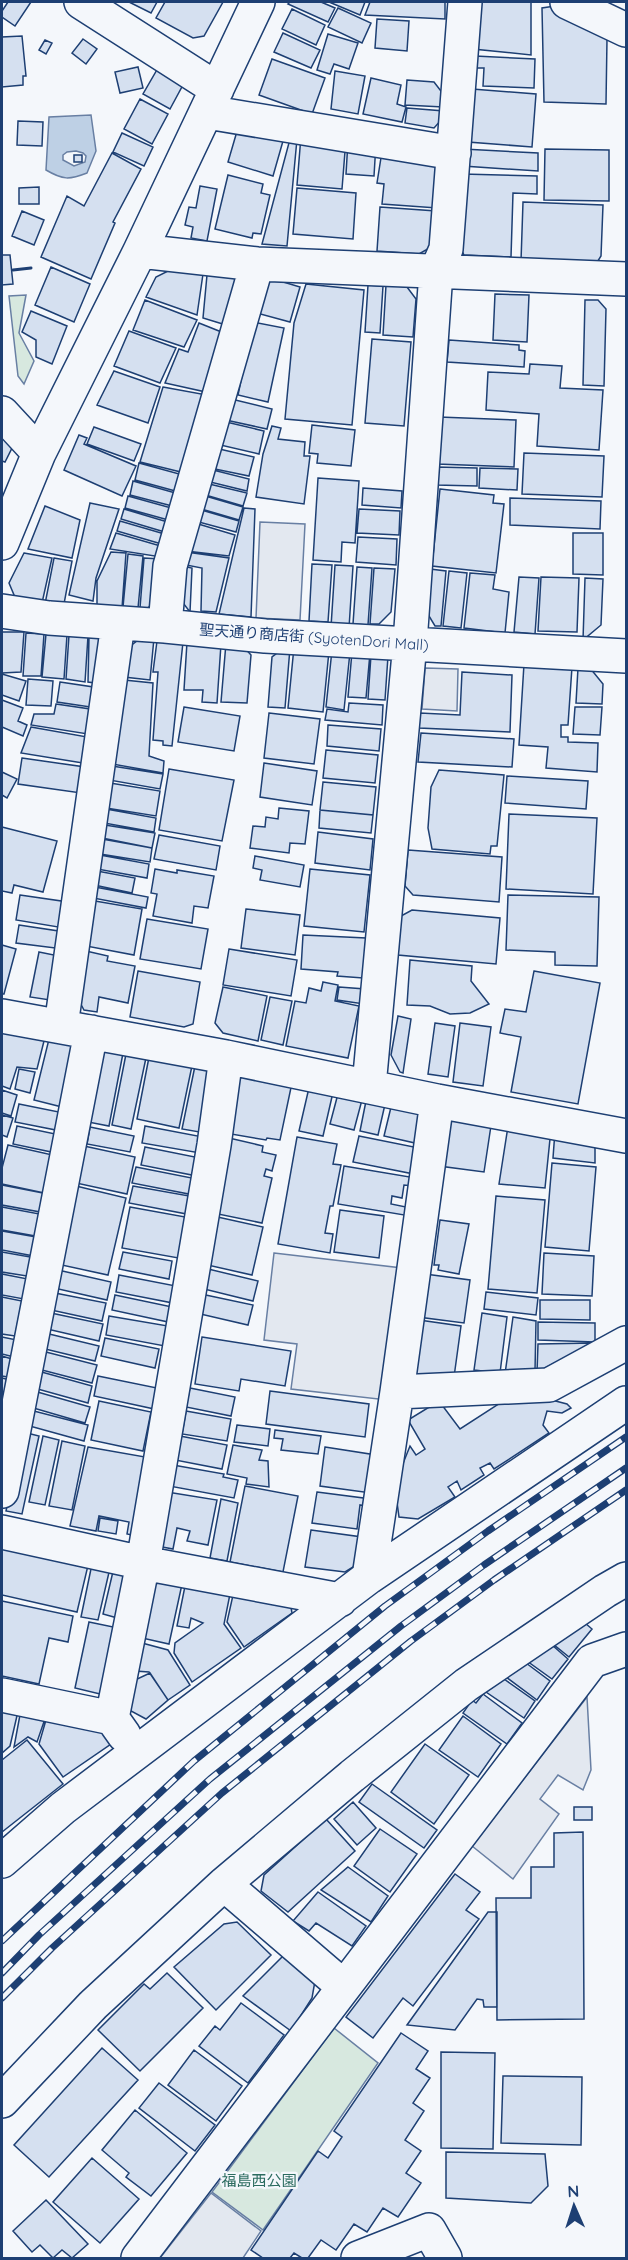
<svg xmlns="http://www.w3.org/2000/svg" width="628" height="2260" viewBox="0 0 628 2260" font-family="Quicksand,'Noto Sans JP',sans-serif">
<rect width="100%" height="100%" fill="#f4f7fb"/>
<path fill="#d7e8df" stroke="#687fa3" stroke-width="1.5" d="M26 295 19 333 34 361 24 384 18 376 9 296Z
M334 2028 378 2063 263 2230 212 2192Z"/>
<path fill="#e3e8f0" stroke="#687fa3" stroke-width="1.5" d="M260 522 305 524 300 620 256 618Z
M425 668 458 669 457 711 422 709Z
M274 1253 402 1268 387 1400 291 1389 297 1344 264 1340Z
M587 1697 591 1770 583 1790 558 1775 540 1799 559 1814 513 1879 472 1846Z
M211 2193 261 2231 243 2258H160Z"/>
<path fill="#bed0e5" stroke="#687fa3" stroke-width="1.5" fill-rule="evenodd" d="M91 115 96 151 87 173C69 180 63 180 46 170L49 117ZM76 151 83 153 86 156 85 162 74 166 63 160V155L67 152Z"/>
<path fill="#d5e0f0" stroke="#1d3f73" stroke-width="1.5" d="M8 2H31L15 26 2 17V11Z
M129 2H157L151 13Z
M165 2H223L204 36 193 38 156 18Z
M290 2H321L335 8 328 22 288 4Z
M329 2H365L360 15Z
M370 2H445V19L365 15Z
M476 2H531V55L473 49Z
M555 6 607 39 606 104 544 102 542 8Z
M338 8 371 23 362 43 328 27Z
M292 9 325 25 316 45 282 29Z
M377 19 409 21 407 51 375 48Z
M283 33 320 50 311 68 274 52Z
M328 34 358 43 349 69 334 64 330 74 317 70Z
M22 36 26 76H23V85L2 87V37Z
M83 39 97 49 86 64 72 53Z
M45 40 52 43 46 54 39 50Z
M475 56 535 59 534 88 483 86 484 68H474Z
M272 59 325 78 312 114 259 95Z
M138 67 143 88 120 93 115 72Z
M158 68 184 83 170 109 143 94Z
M335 71 365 76 358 114 331 109Z
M371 78 401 85 397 104 406 107 402 122 363 114Z
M407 80 434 82 444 95 443 107 405 105Z
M472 89 536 94 532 147 468 142Z
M140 99 168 114 152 144 124 129Z
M407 108 444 111 443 118 434 128 405 123Z
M18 121 43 122 42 146 17 145Z
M240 121 285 134 273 176 228 162Z
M122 133 153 147 144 166 113 152Z
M301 136 346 139 342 189 297 185Z
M290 139H297L287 246 262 244Z
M348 141 376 143 374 176 346 174Z
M383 145 439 162 437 208 382 204 384 184 377 183Z
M463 149 538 153V171L463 166Z
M545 149 609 150V201L544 200Z
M112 153 141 169 113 222 115 223 91 279 41 257 67 196 84 206Z
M74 155H82V162H74Z
M462 174 537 176V194L513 193 511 257 464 255 460 247Z
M228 175 263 184 261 193 270 195 261 234 253 233 252 238 215 229Z
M200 186 217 189 207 241 191 238 193 227 185 225 189 207 196 208Z
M39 187V204H19V188Z
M297 188 356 193 353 239 293 234Z
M523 202 603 205 601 256 596 264 521 261Z
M380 207 436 211 433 246 419 254 377 251Z
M22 211 44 220 34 245 12 236Z
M2 255H10L13 284 2 285Z
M51 267 90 284 74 322 35 305Z
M170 270 203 274 197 315 146 297 156 277Z
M207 275 232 276 239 284 226 325 203 318Z
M270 278 300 287 290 322 253 312Z
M306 284 364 290 352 425 285 419 294 323Z
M368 285 383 286 380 333 365 332Z
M386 285 407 287 416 299 413 337 383 335Z
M495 294 529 295 527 342 493 340Z
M145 300 197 320 184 347 133 330Z
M585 300H598L606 309 604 386 583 385Z
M31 311 67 326 52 364 36 357V340L22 332Z
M253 322 284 328 268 402 238 395Z
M199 323 224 333 206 392 165 383 179 349 188 352Z
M129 331 176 348 160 383 114 366Z
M372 339 411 342 404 426 365 423Z
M449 340 519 345V350L525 351 524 367 447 362Z
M530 364 562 366 560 388 603 390 599 450 537 446 539 414 486 410 488 372 529 374Z
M114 371 160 387 148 423 97 405Z
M163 387 207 395 185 473 140 462Z
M227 398 272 409 267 429 221 419Z
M439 417 516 420 514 467 437 464Z
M222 421 264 431 259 454 216 444Z
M312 425 355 430 351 466 317 463 318 454 309 453Z
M272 426 281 428 278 439 305 442 304 456H310L304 504 256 497 263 454Z
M94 427 141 444 134 461 87 444Z
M79 435 87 438 84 444 136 466 122 496 64 470Z
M2 437 12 448 5 462 2 461Z
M215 448 254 457 249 476 210 468Z
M524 453 604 456 602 497 522 494Z
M139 463 183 475 179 492 135 480Z
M436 467 477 468V486L436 485Z
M480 468 518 469 517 490 479 488Z
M209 469 249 479 247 491 206 481Z
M318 478 359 481 355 543 342 542 341 562 313 560Z
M133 481 179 494 176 507 130 495Z
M205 483 247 493 243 506 202 494Z
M363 488 402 491 401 508 362 505Z
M440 489 494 495 493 503 504 504 496 573 432 566Z
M202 495 243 507 239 520 198 508Z
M128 496 175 509 172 521 125 508Z
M510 498 601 501 600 529 510 525Z
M90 503 119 509 96 578 93 601 69 595Z
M45 506 80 520 72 558 28 549Z
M244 508 255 509 251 617 219 614Z
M124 509 171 523 168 533 121 519Z
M198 509 239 521 236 532 195 521Z
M359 509 400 511 399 535 357 533Z
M120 521 168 535 165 545 117 531Z
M195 523 235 535 229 556 186 551Z
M116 533 164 547 161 557 110 549Z
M573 533H603V575L573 574Z
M358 537 397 539 396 565 356 562Z
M111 552 126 553 122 608H97V581Z
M186 552 229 558 216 612 201 611 202 568 181 564Z
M24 553 52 558 42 603 17 602 9 583Z
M128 554 143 556 138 608 123 607Z
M54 558 72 561 64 604H45Z
M144 558 160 559 158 603 145 609 140 608Z
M312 564 332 565 328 622 309 621Z
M335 565 353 566 349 628 331 627Z
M182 566 192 568 190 612 180 599Z
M357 567 372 568 368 625 353 624Z
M374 568 395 569 391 612 379 624H370Z
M430 569 446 571 441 626H435L426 611Z
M449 571 467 573 461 628 443 626Z
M470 573 495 575 493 589 509 592 505 633 464 628Z
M519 577 539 578 535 634 514 632Z
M541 577 579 578 577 632 538 631Z
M585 578 603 579 601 625 583 640Z
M2 632H24L21 672 2 673Z
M26 633 44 634 41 676H23Z
M46 634 67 635 64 679 42 677Z
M69 635 88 636 85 682 66 679Z
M89 637H98L106 648 102 684 88 682Z
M141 638H154L150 680 124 677 129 647Z
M157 641 183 642 172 746 163 745V741L153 740 158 672H153Z
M187 642 221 644 217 703 202 702 203 690H184Z
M226 643 242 645 251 655 247 703 221 702Z
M294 647 329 651 323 712 288 708Z
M284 648H290L285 708 268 707 272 657Z
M332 650 350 652 344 710 326 707Z
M352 652 370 653 366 698 348 697Z
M371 655 388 656 385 700 368 699Z
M524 664 572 667 568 725H561V737H568V742L598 743 597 772 546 768 548 747 519 745Z
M578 668H590L603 684 602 704 576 703Z
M462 672 512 675 510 732 419 728 420 713 460 715Z
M2 674 26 681 19 701 2 695Z
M28 679 53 681 51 706 26 705Z
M124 680 153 683 149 756 164 761 163 773 112 764Z
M60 682 100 688 97 708 57 702Z
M2 700 23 708 18 721 27 725 23 736 2 727Z
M349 703 383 705 382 725 325 720 327 709 348 712Z
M56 704 97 710 94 735 31 725 34 714H54Z
M184 707 240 716 234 751 178 742Z
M575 707H602L600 735 573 734Z
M269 713 320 719 314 764 264 758Z
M328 725 381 729 379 751 327 746Z
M31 727 93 738 89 764 21 753Z
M421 733 514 739 512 767 418 762Z
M326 750 378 755 375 783 323 778Z
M22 758 85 767 81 793 18 784Z
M264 763 317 771 312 805 260 797Z
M112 766 163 774 160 789 109 780Z
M169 769 234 780 222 841 159 830Z
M439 770 504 775 497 846H491L490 854 432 849 428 828 431 787Z
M2 772 17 779 7 798 2 795Z
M507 776 588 781 586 809 505 803Z
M323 782 376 787 373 815 320 810Z
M110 783 160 791 156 816 106 808Z
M279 808 309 811 305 844 290 843 289 853 250 848 253 826 265 827 266 817 278 819Z
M106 809 156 818 154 832 104 823Z
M320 810 373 815 371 833 319 828Z
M509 814 597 818 593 894 506 889Z
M105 825 155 833 152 848 102 838Z
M2 827 57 841 43 892 14 885 12 893 2 891Z
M318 832 373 839 370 870 315 863Z
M159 835 220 846 216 870 154 859Z
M102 839 152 848 150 862 100 854Z
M408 850 502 857 499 902 413 895 405 886Z
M100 855 149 864 147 878 97 869Z
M255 856 304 865 300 887 260 880 262 870 253 868Z
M155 869 177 873V870L214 876 208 908 194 906 192 923 153 916 157 894 151 893Z
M310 869 370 875 364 932 304 926Z
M97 871 135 878 132 893 94 885Z
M95 887 148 897 146 908 93 898Z
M20 895 68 902 64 928 16 920Z
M508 895 599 897 597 966 555 965V952L506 950Z
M95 901 142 909 134 955 86 946Z
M246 909 300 915 295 955 241 948Z
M412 910 500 918 496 964 398 955 401 916Z
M147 919 208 929 201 969 140 959Z
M19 925 65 932 63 949 16 943Z
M303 935 366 938 363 978 337 976 338 972 301 969Z
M2 945 16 949 4 994H2Z
M229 949 297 960 291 996 223 985Z
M86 951 108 956 107 961 135 966 128 1003 99 997 97 1012 84 1010 77 997Z
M39 952 59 956 50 1000 30 997Z
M410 960 472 966 471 981 489 1004 470 1013 450 1014 430 1006 407 1005Z
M138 971 200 982 193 1024 184 1027 130 1017Z
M534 971 600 983 578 1104 511 1092 521 1037 500 1033 505 1009 526 1012Z
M323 982 338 985 335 1001 359 1006 348 1058 286 1046 295 1001 306 1003 309 988 321 991Z
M223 987 267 996 258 1041 223 1033 215 1023Z
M339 987 365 989 364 1004 337 1000Z
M270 997 292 1001 283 1045 261 1040Z
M398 1016 411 1019 403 1073 400 1072 391 1055Z
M435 1023 455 1026 448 1077 428 1074Z
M460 1023 491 1027 483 1086 453 1082Z
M2 1025 46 1033 37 1069 17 1067 10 1089 2 1086Z
M50 1035 81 1048 66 1108 34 1100Z
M124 1048 109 1126 88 1122 103 1049Z
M127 1049 147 1053 131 1129 112 1125Z
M150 1052 193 1061 179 1128 137 1119Z
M196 1061 218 1066 205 1133 182 1129Z
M238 1067 293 1078 280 1140 267 1138 266 1140 225 1133Z
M19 1069 35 1072 30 1093 15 1089Z
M319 1084 334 1088 323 1136 299 1131 308 1092Z
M2 1090 17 1095 11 1116 2 1113Z
M339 1090 363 1096 354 1130 330 1124Z
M367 1096 386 1100 378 1135 360 1131Z
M392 1103 423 1111 415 1143 384 1136Z
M19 1104 64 1113 61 1131 15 1122Z
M447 1113 492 1119 484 1172 439 1166Z
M2 1115 13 1118 7 1137 2 1135Z
M509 1120 551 1129 545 1188 499 1184Z
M17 1126 65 1136 61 1154 13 1144Z
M145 1126 203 1137 200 1153 142 1143Z
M90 1127 134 1136 130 1152 87 1144Z
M555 1131 595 1137V1163L553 1158Z
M359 1136 419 1148 414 1174 353 1162Z
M297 1137 337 1144 333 1164 341 1165 333 1206H330L325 1233 333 1234 330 1253 278 1244Z
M229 1138 263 1146 262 1152 276 1155 272 1171 266 1169 264 1176 272 1178 262 1223 213 1213Z
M8 1145 57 1156 49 1194 2 1184V1168Z
M84 1146 135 1157 127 1194 76 1183Z
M145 1147 200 1158 197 1176 141 1165Z
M552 1163 596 1167 589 1251 545 1247Z
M344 1166 416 1178 414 1186 404 1185 402 1198 392 1196 391 1204 411 1208 410 1216 338 1204Z
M136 1167 197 1179 194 1195 132 1183Z
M2 1185 48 1194 46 1213 2 1205Z
M76 1186 126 1198 108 1275 57 1264Z
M133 1186 195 1197 192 1215 129 1203Z
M496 1196 545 1200 537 1293 488 1289Z
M2 1207 45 1215 41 1237 2 1230Z
M130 1207 191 1218 184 1259 122 1248Z
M340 1210 384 1216 379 1258 334 1252Z
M213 1216 263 1227 252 1275 203 1264Z
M440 1220 469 1224 459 1274 438 1270 439 1265H434Z
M2 1231 42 1238 39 1257 2 1250Z
M2 1252 36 1258 33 1277 2 1272Z
M123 1252 172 1261 169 1279 119 1269Z
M544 1253 594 1256 592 1296 542 1294Z
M204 1268 258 1281 253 1301 200 1288Z
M58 1270 111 1282 107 1300 54 1288Z
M2 1274 33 1280 29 1300 2 1295Z
M425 1274 470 1280 464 1323 418 1317Z
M119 1275 176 1286 173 1303 116 1292Z
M486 1292 538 1298 536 1315 484 1309Z
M55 1293 106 1303 102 1321 51 1310Z
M201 1294 253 1305 248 1325 196 1313Z
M115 1295 177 1308 173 1323 112 1310Z
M2 1297 22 1301 15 1336 2 1334Z
M540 1300H590V1320L540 1319Z
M51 1313 103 1324 99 1341 47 1329Z
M482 1313 507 1317 500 1373 474 1370Z
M109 1316 174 1327 170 1347 106 1335Z
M513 1317 536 1321 535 1371 505 1374Z
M419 1320 461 1326 454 1377 408 1374Z
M538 1322 595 1323V1342L538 1340Z
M45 1333 99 1346 95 1361 41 1348Z
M2 1337 17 1340 14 1357 2 1354Z
M202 1337 291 1351 285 1386 241 1379 239 1391 195 1384Z
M105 1338 159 1349 155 1368 101 1356Z
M595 1343 537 1372 538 1344Z
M42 1351 97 1365 92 1383 38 1369Z
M2 1356 12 1359 8 1377 2 1376Z
M38 1371 92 1386 88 1403 34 1388Z
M98 1376 162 1389 159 1410 94 1396Z
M2 1378 10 1380 6 1398 2 1397Z
M190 1388 235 1397 231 1416 186 1407Z
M34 1391 90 1407 85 1423 30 1407Z
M270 1391 369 1404 365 1437 266 1424Z
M511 1396 540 1397 567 1404 571 1408 562 1413 547 1411 543 1425 549 1433 494 1469 490 1463 480 1468 484 1475 461 1490 457 1481 448 1487 455 1497 418 1519 399 1517 396 1495 398 1476 410 1446 416 1455 425 1449 408 1420 439 1401 460 1429Z
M99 1401 151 1412 143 1451 91 1440Z
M30 1410 88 1425 84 1441 26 1425Z
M186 1411 231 1419 227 1441 182 1434Z
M237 1425 270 1429 268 1446 234 1442Z
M275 1430 321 1436 318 1454 281 1450 283 1439 274 1438Z
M23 1432 39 1436 22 1514 6 1511Z
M43 1436 59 1440 45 1505 29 1502Z
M180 1436 227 1445 222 1469 175 1460Z
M62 1441 85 1446 72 1510 49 1506Z
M233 1445 262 1450 259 1460 268 1461 269 1487 246 1484 247 1478 227 1474Z
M88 1447 151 1458 137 1536 127 1534 129 1522 99 1516 96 1531 70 1526Z
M325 1447 376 1455 371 1493 320 1486Z
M173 1465 224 1474 223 1477 238 1480 234 1498 169 1486Z
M245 1486 298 1496 283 1572 230 1562Z
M167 1492 217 1500 208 1545 187 1541 190 1531 177 1528 173 1549 157 1546Z
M317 1492 371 1499 370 1507 360 1505 357 1529 312 1523Z
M221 1499 238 1503 227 1561 210 1558Z
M100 1518 118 1521 116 1534 98 1531Z
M311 1530 362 1537 358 1564 345 1572 305 1567Z
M2 1548 90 1557 77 1612 2 1595Z
M115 1563 134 1568 121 1619 103 1614Z
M92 1564 110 1568 98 1620 81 1617Z
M157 1569 184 1575 169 1644 142 1638Z
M187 1576 232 1584 224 1624 241 1648 192 1682 174 1653 175 1643 203 1623 191 1618 189 1628 177 1626Z
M235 1586 289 1596 292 1613 244 1647 227 1622Z
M2 1601 73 1616 68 1642 49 1638 39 1684 2 1676Z
M89 1622 123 1629 110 1689 100 1694 75 1688Z
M585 1623 592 1629 569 1657 553 1644Z
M142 1643 168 1650 190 1685 168 1700 149 1672 135 1671Z
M552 1645 568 1659 552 1679 527 1661Z
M526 1663 550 1681 537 1700 506 1677Z
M150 1673 168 1700 146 1719 131 1711 128 1705 135 1680Z
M504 1679 535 1701 524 1718 486 1692Z
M483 1694 522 1723 507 1744 463 1713 472 1700 476 1703Z
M2 1704 19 1707 10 1746 2 1753Z
M22 1704 48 1710 37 1742 28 1737 14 1747Z
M48 1713 112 1734 111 1744 63 1777 39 1744Z
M463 1716 501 1744 478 1777 439 1750Z
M27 1740 63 1784 2 1832V1760Z
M425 1744 469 1775 434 1824 391 1792Z
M372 1784 437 1830 424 1848 359 1802Z
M353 1802 376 1828 357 1845 334 1819Z
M574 1807H592V1820H574Z
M326 1819 355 1851 288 1912 261 1891 264 1875Z
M380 1829 417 1854 390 1892 354 1866Z
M583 1832 584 2019 497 2020 496 1898H531V1867H554V1833Z
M348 1867 388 1896 371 1922 321 1890Z
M455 1874 480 1892 466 1910 479 1919 413 2006 403 1998 373 2038 346 2017Z
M318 1892 366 1926 352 1946 316 1923 309 1931 293 1921Z
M488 1912H497V2007H484L483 2000 477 1999 455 2030 407 2025Z
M237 1922 271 1955 216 2010 174 1967 224 1924Z
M283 1956 315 1981 312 1998 291 2031 243 1996Z
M167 1973 203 2008 140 2071 98 2030 144 1984 150 1989Z
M241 2003 284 2035 248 2083 199 2046 215 2026 220 2030Z
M401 2033 428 2051 416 2069 430 2078 413 2103 424 2111 405 2140 421 2151 406 2173 421 2183 398 2217 383 2208 367 2232 354 2224 336 2250 321 2240 308 2258H302L294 2253 290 2258H263L251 2250 318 2151 328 2158 342 2137 334 2131Z
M102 2048 138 2080 49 2177 14 2145Z
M194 2050 242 2086 216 2121 168 2085Z
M441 2052 495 2053 493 2149 441 2148Z
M503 2076 582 2077 581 2145 501 2143Z
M159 2083 215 2125 195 2151 139 2108Z
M135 2110 187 2153 151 2196 126 2177 129 2173 102 2150Z
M446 2152 545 2154 548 2186 531 2203 446 2198Z
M92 2158 139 2199 100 2243 53 2202Z
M46 2200 88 2244 72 2258 62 2250 53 2258 40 2245 32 2252 13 2231Z"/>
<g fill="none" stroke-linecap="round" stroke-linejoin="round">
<defs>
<path id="minor" d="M81 2 217 89
M567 2 626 30
M207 112 454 153
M140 251 257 264 626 279
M2 413 39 453
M2 543 39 453 140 251 258 2
M2 611 49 618 165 626 265 636 626 656
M165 626 170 566 257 264
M2 1016 226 1057 437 1101 626 1136
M61 1026 118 624
M369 1086 410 643 436 272 446 249 465 2
M397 1392 549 1385 626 1343
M2 1491 91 1032
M2 1532 143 1563 340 1600
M369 1577 397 1392 437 1101
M2 1695 112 1718 124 1735
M112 1718 143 1563 214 1145 226 1057
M2 1861 63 1808 369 1577 626 1403
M224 1884 344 1987
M2 2101 93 2005 224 1884 352 1776 466 1685 605 1591 626 1579
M138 2258 592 1661 626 1649
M358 2258 429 2230 445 2258"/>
</defs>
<use href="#minor" stroke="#1d3f73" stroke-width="36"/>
<use href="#minor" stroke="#f4f7fb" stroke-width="33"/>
<defs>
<path id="rail" d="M2 1941 194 1761 385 1606 488 1531 626 1437
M2 1973 39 1935 210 1779 401 1626 484 1565 626 1468
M2 1998 52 1948 222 1793 411 1641 494 1580 626 1490"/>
</defs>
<use href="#rail" stroke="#1d3f73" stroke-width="7"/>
<use href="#rail" stroke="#f4f7fb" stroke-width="4.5" stroke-dasharray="14" stroke-linecap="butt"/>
<path stroke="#1d3f73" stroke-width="3" d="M13 270 31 268"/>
</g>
<g text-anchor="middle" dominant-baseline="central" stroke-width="4.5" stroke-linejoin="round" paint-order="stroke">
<g font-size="15" fill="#1d3f73" stroke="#f4f7fb">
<text transform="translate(314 637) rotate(4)">聖天通り商店街 (SyotenDori Mall)</text>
</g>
<g font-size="15" fill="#2c6c60" stroke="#f4f7fb">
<text x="259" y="2180">福島西公園</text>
</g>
</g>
<rect width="628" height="2260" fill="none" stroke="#1d3f73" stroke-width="6"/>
<g transform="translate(574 2206) rotate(357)" stroke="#f4f7fb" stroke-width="4.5" paint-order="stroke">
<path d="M0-4.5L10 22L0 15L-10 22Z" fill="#1d3f73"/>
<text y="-9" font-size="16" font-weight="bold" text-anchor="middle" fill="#1d3f73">N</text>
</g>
</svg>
